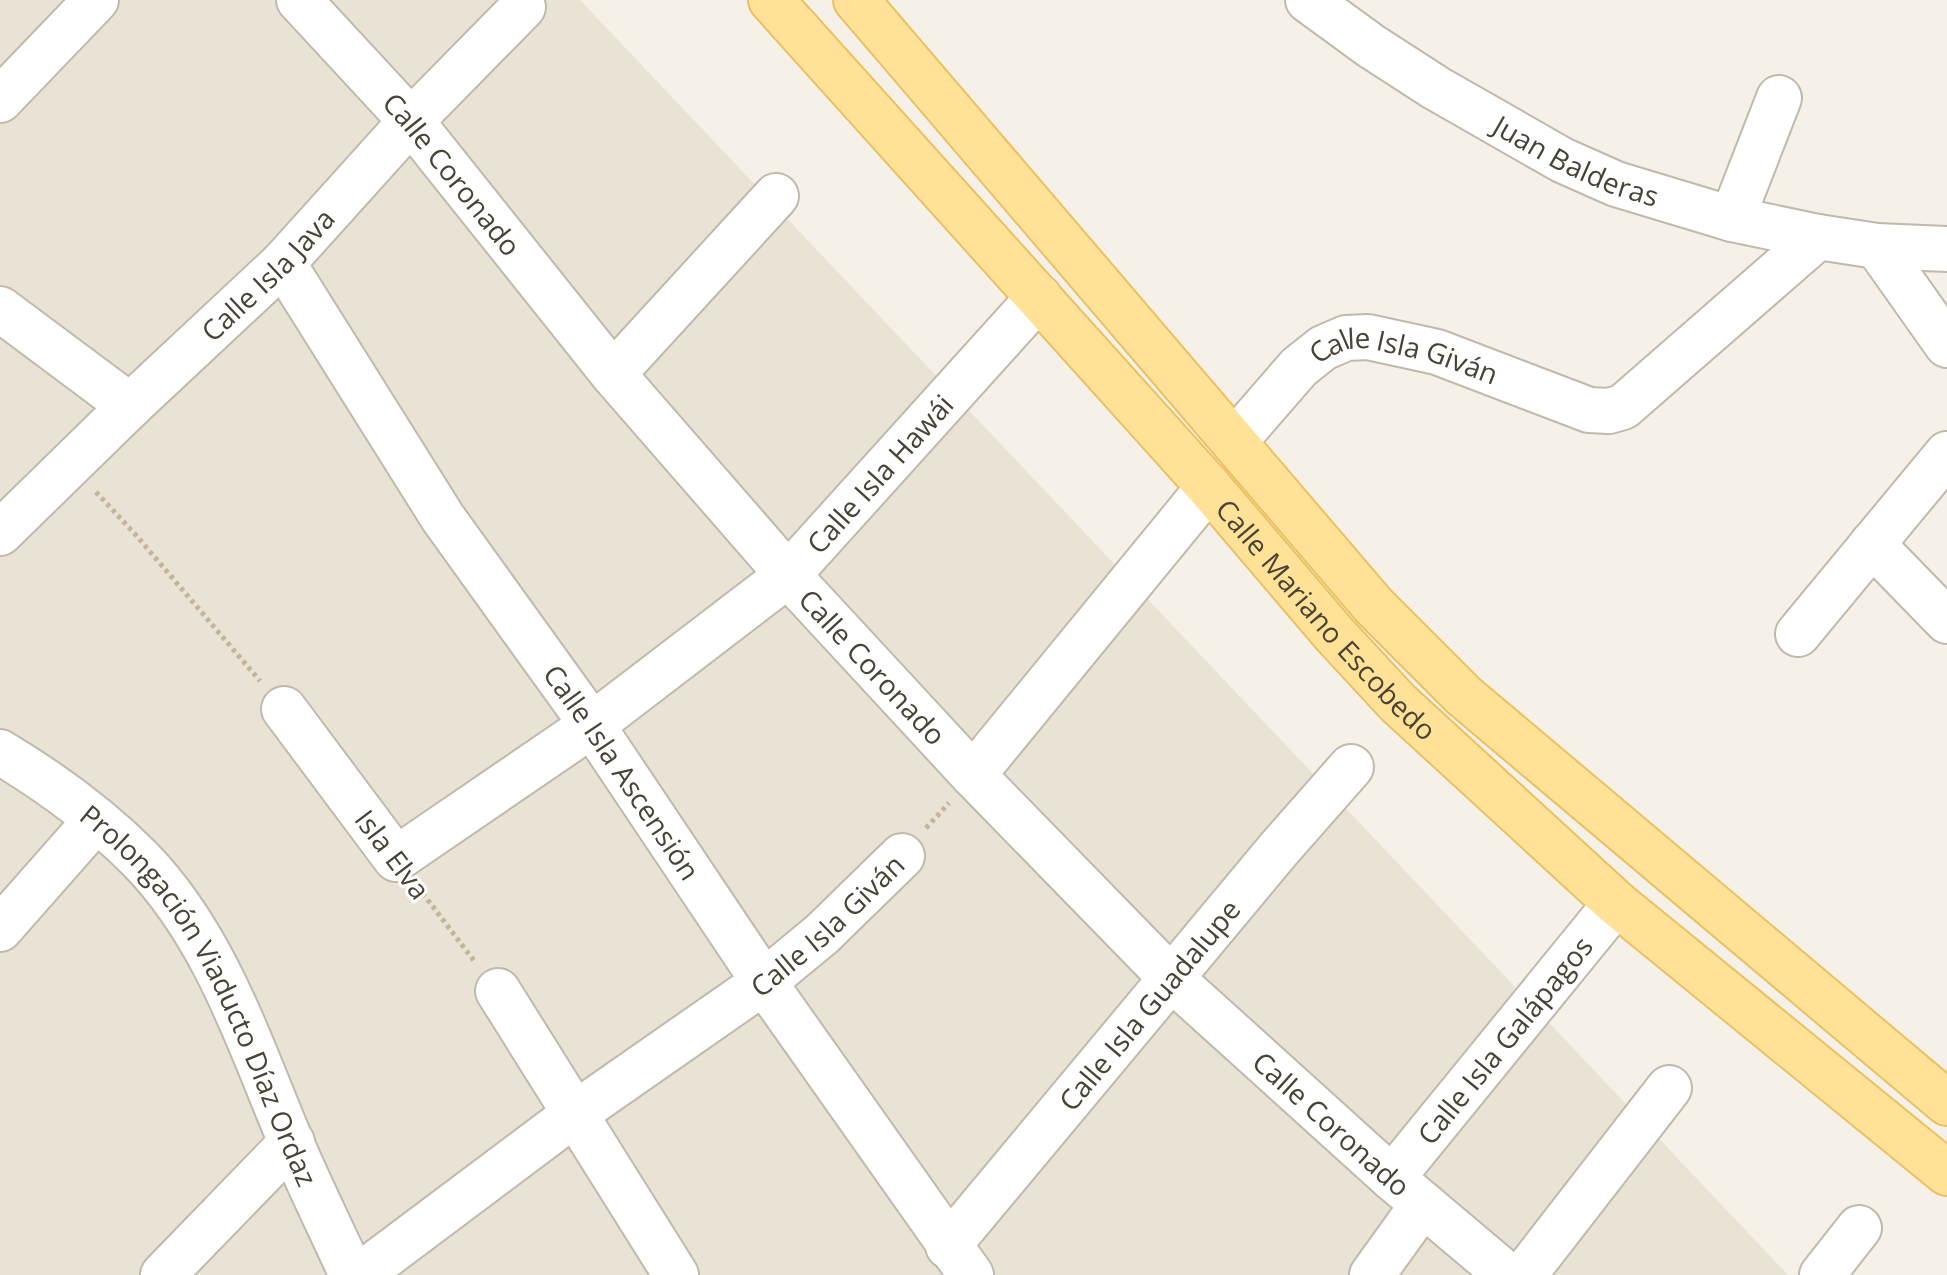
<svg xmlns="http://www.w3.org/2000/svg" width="1947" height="1275" viewBox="0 0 1947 1275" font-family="'Open Sans',sans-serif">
<rect width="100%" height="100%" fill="#f5f1e8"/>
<path fill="#e9e3d6" d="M0 0H580L1788 1275H0Z"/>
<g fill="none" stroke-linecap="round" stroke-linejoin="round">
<defs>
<g id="minor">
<path id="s1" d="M299 0 411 121 613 374 788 575 973 775 1172 979 1392 1178 1507 1275"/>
<path id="s2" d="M1308 0 1371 46 1436 88 1562 160 1616 184 1732 219 1818 237 1877 246 1947 249"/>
<path d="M0 100 96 0"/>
<path d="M1732 219 1779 98"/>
<path d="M1877 246 1947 345"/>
<path id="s3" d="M283 263 443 518 592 725 764 982 971 1275"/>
<path d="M0 309 130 406"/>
<path d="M613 374 776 196"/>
<path id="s4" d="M1234 442 1299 367 1323 348 1346 338 1368 337 1437 352 1589 410 1609 411 1623 407 1818 237"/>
<path id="s5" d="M0 533 130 406 283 263 411 121 523 7"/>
<path d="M1872 544 1947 621"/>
<path d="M1798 634 1947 454"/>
<path id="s6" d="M284 709 396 859 592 725 788 575 1039 297"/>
<path id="s7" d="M0 752C50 782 99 818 140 859 216 937 250 1045 291 1142 310 1187 332 1231 352 1275"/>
<path d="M973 775 1209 487"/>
<path d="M0 929 96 820"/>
<path d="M498 991 676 1275"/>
<path id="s8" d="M1392 1178 1616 903"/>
<path id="s9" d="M948 1246 1278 850 1351 767"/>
<path d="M163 1275 292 1142"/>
<path id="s10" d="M360 1275 576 1113 764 982 822 934 902 856"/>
<path d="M1372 1275 1423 1204"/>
<path d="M1524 1275 1669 1088"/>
<path d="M1822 1275 1859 1228"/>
</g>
<g id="major">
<path id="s11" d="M771 0 1209 487 1335 635 1398 703 1616 903 1947 1173"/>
<path d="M856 0 1374 606 1464 696 1947 1103"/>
</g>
</defs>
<use href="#minor" stroke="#c1b9aa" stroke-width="48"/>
<use href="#major" stroke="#eac161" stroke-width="48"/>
<path stroke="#c3b59b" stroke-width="5" stroke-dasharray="4 4" stroke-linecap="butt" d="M96 492 135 534 260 681
M926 828 949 803
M418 887 475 962"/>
<use href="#minor" stroke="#fff" stroke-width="44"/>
<use href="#major" stroke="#ffe297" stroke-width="44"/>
</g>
<g text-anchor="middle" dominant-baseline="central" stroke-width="6" stroke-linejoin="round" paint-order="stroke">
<g font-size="28" fill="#494236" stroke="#fff">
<text stroke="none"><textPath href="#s2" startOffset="314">Juan Balderas</textPath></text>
<text stroke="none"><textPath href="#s1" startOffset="232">Calle Coronado</textPath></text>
<text stroke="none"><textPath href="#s5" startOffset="372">Calle Isla Java</textPath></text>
<text stroke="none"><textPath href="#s4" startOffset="214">Calle Isla Giván</textPath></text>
<text stroke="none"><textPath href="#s6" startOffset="808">Calle Isla Hawái</textPath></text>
<text stroke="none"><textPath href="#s11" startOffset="832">Calle Mariano Escobedo</textPath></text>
<text stroke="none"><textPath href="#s1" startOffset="880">Calle Coronado</textPath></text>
<text stroke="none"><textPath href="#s3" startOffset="612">Calle Isla Ascensión</textPath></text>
<text transform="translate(393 854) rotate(53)">Isla Elva</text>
<text stroke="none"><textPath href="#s10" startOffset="584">Calle Isla Giván</textPath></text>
<text stroke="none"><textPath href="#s7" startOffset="324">Prolongación Viaducto Díaz Ordaz</textPath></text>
<text stroke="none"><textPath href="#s9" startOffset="314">Calle Isla Guadalupe</textPath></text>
<text stroke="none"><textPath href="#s8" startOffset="178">Calle Isla Galápagos</textPath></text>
<text stroke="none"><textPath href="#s1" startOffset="1528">Calle Coronado</textPath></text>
</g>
</g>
</svg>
